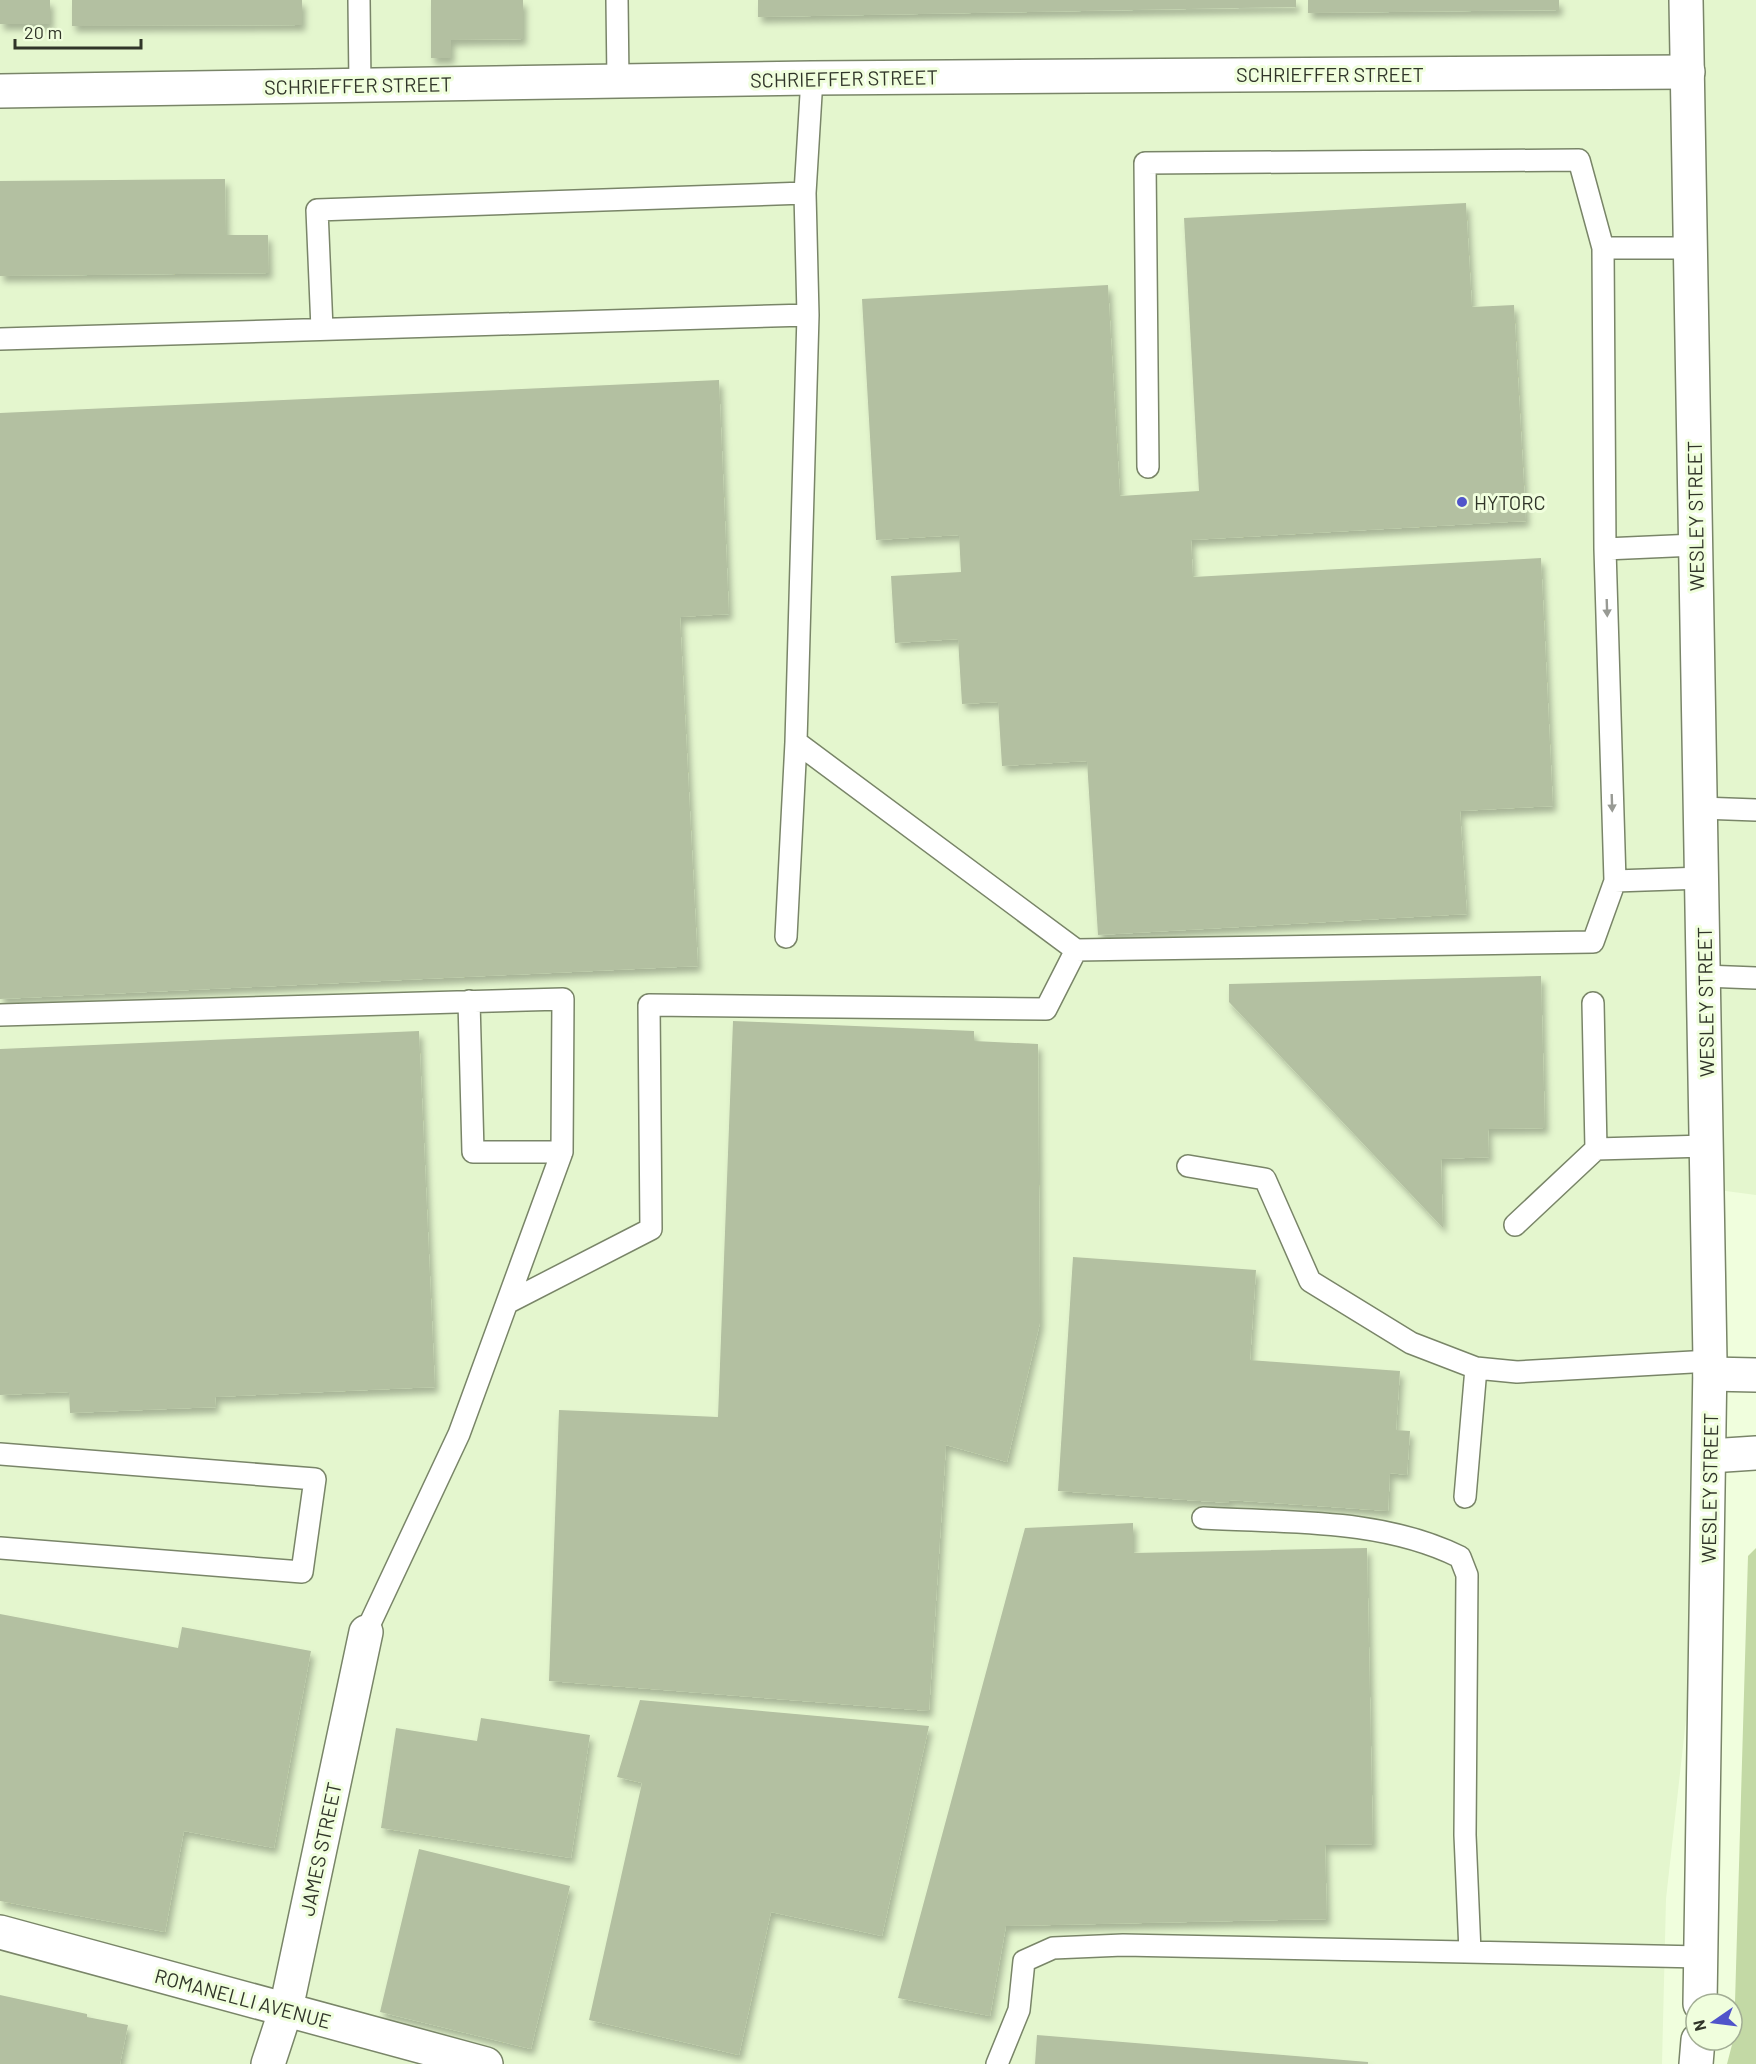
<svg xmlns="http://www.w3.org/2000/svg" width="1756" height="2064" viewBox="0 0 1756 2064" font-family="Barlow,sans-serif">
<defs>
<filter id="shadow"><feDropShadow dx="3.5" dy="6" stdDeviation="3" flood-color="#0004"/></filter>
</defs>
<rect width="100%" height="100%" fill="#f0fedd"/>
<path fill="#e4f6ce" d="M0 0H1756V1195L1718 1190V1432L1666 1899 1662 2064H0Z"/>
<path fill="#c3d9a5" d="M1756 1548V2064H1727L1734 2037 1748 1556Z"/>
<path fill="#b3c0a1" filter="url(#shadow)" d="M0 0H50V24H0Z
M72 0H302V25L72 26Z
M431 0H523V39L451 40V58H431Z
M758 0H1296V7L758 17Z
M1308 0H1559V10L1308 13Z
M225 179 226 235H268L269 273 0 276V181Z
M1466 203 1472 307 1514 305 1526 521 1191 540 1193 577 1541 558 1553 806 1460 811 1467 914 1098 935 1087 761 1002 766 998 702 962 704 958 639 895 643 891 576 961 572 959 535 876 540 862 299 1108 285 1120 496 1199 491 1184 218Z
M719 380 729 614 680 617 698 966 0 999V413Z
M1541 976 1545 1128 1488 1129 1489 1157 1441 1159 1443 1228 1229 1002V984Z
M733 1021 974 1031V1041L1038 1044 1040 1323 1007 1462 946 1445 929 1711 549 1681 559 1410 718 1417Z
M419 1031 435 1387 215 1397 216 1407 70 1413 69 1392 0 1395V1049Z
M1073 1257 1256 1270 1250 1360 1400 1371 1396 1430 1410 1431 1407 1475 1390 1473 1388 1511 1229 1500V1503L1058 1491Z
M1133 1523V1553L1367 1548 1373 1844 1325 1845 1327 1919 1006 1926 990 2016 898 1998 1025 1528Z
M0 1614 178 1648 182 1627 311 1651 274 1848 184 1831 165 1932 0 1901Z
M640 1700 929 1726 882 1936 771 1912 739 2055 589 2020 642 1783 617 1777Z
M481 1718 590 1735 571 1858 381 1828 396 1728 477 1741Z
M419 1849 570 1886 531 2049 380 2012Z
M0 1995 87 2014V2017L128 2025 120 2064H0Z
M1037 2035 1368 2062V2064H1035Z"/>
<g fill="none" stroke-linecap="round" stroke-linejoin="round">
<defs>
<path id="lane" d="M359 0 360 85
M617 0 618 81
M322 329 317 210 805 193
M0 339 808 315
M1148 467 1145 163 1579 160 1603 248
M1605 549 1695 545
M796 742 1076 950 1593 942 1615 881 1605 549 1603 248H1690
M1701 808 1756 810
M1615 881 1703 878
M786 937 796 742 808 315 805 193 812 78
M1704 976 1756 978
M1593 1003 1596 1149
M0 1015 563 999 562 1152H473L469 1001
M1188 1166 1265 1179 1310 1281 1411 1343 1476 1368 1517 1372 1710 1361
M1515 1225 1596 1149 1707 1146
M507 1303 651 1229 649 1005 1046 1009 1076 950
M0 1454 315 1479 302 1572 0 1548
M1465 1497 1476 1368
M1203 1518C1289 1523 1381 1518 1460 1557L1467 1575 1465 1835 1470 1952
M366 1632 459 1434 562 1152
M997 2064 1019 2010 1024 1961 1053 1948 1123 1945 1701 1957"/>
<path id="street" d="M0 91 812 78 1688 72
M0 1932 486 2064
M268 2064 286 2009 366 1632"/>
<path id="secondary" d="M1686 0 1710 1361 1700 2004
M1696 2064 1698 2040"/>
<path id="highway" d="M1710 1374 1756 1375
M1710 1456 1756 1453"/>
</defs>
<use href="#lane" stroke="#798568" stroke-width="24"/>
<use href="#street" stroke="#798568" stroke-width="36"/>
<use href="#secondary" stroke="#798568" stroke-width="36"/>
<use href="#highway" stroke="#798568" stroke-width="36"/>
<use href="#lane" stroke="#fff" stroke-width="21"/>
<use href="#street" stroke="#fff" stroke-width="33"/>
<use href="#secondary" stroke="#fff" stroke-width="33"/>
<use href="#highway" stroke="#fff" stroke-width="33"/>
</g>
<defs><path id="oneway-solid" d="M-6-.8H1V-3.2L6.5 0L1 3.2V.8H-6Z" transform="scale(1.5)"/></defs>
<g fill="#989a94">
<use href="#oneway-solid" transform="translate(1607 608) rotate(88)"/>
<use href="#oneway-solid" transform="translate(1612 803) rotate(88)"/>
</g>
<circle fill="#5054ca" stroke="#f0fedd" stroke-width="2" cx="1462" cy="502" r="6"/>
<g text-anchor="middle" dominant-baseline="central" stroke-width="6" stroke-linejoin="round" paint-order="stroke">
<g font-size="20" fill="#303529" stroke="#f0fedd">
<text x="1330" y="74">SCHRIEFFER STREET</text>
<text transform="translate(844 78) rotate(-1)">SCHRIEFFER STREET</text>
<text transform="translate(358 85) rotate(-1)">SCHRIEFFER STREET</text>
<text transform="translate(1695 516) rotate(-91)">WESLEY STREET</text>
<text transform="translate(1705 1002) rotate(-91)">WESLEY STREET</text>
<text transform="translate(1709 1488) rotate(-89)">WESLEY STREET</text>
<text transform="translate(320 1849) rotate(-78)">JAMES STREET</text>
<text transform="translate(243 1998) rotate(15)">ROMANELLI AVENUE</text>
</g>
<g font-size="20" fill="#303529" stroke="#f0fedd" text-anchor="start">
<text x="1474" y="502">HYTORC</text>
</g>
</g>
<g transform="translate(1714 2022) rotate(256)"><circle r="28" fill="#f0fedd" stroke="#a3ae95" stroke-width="1.5"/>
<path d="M0-4.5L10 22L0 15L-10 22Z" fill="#5054ca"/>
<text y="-9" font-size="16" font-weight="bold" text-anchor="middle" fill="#303529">N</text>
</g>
<path d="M15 39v9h126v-9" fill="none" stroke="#303529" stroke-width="3"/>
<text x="24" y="39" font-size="18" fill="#303529" stroke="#f0fedd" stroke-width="4.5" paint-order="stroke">20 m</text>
</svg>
